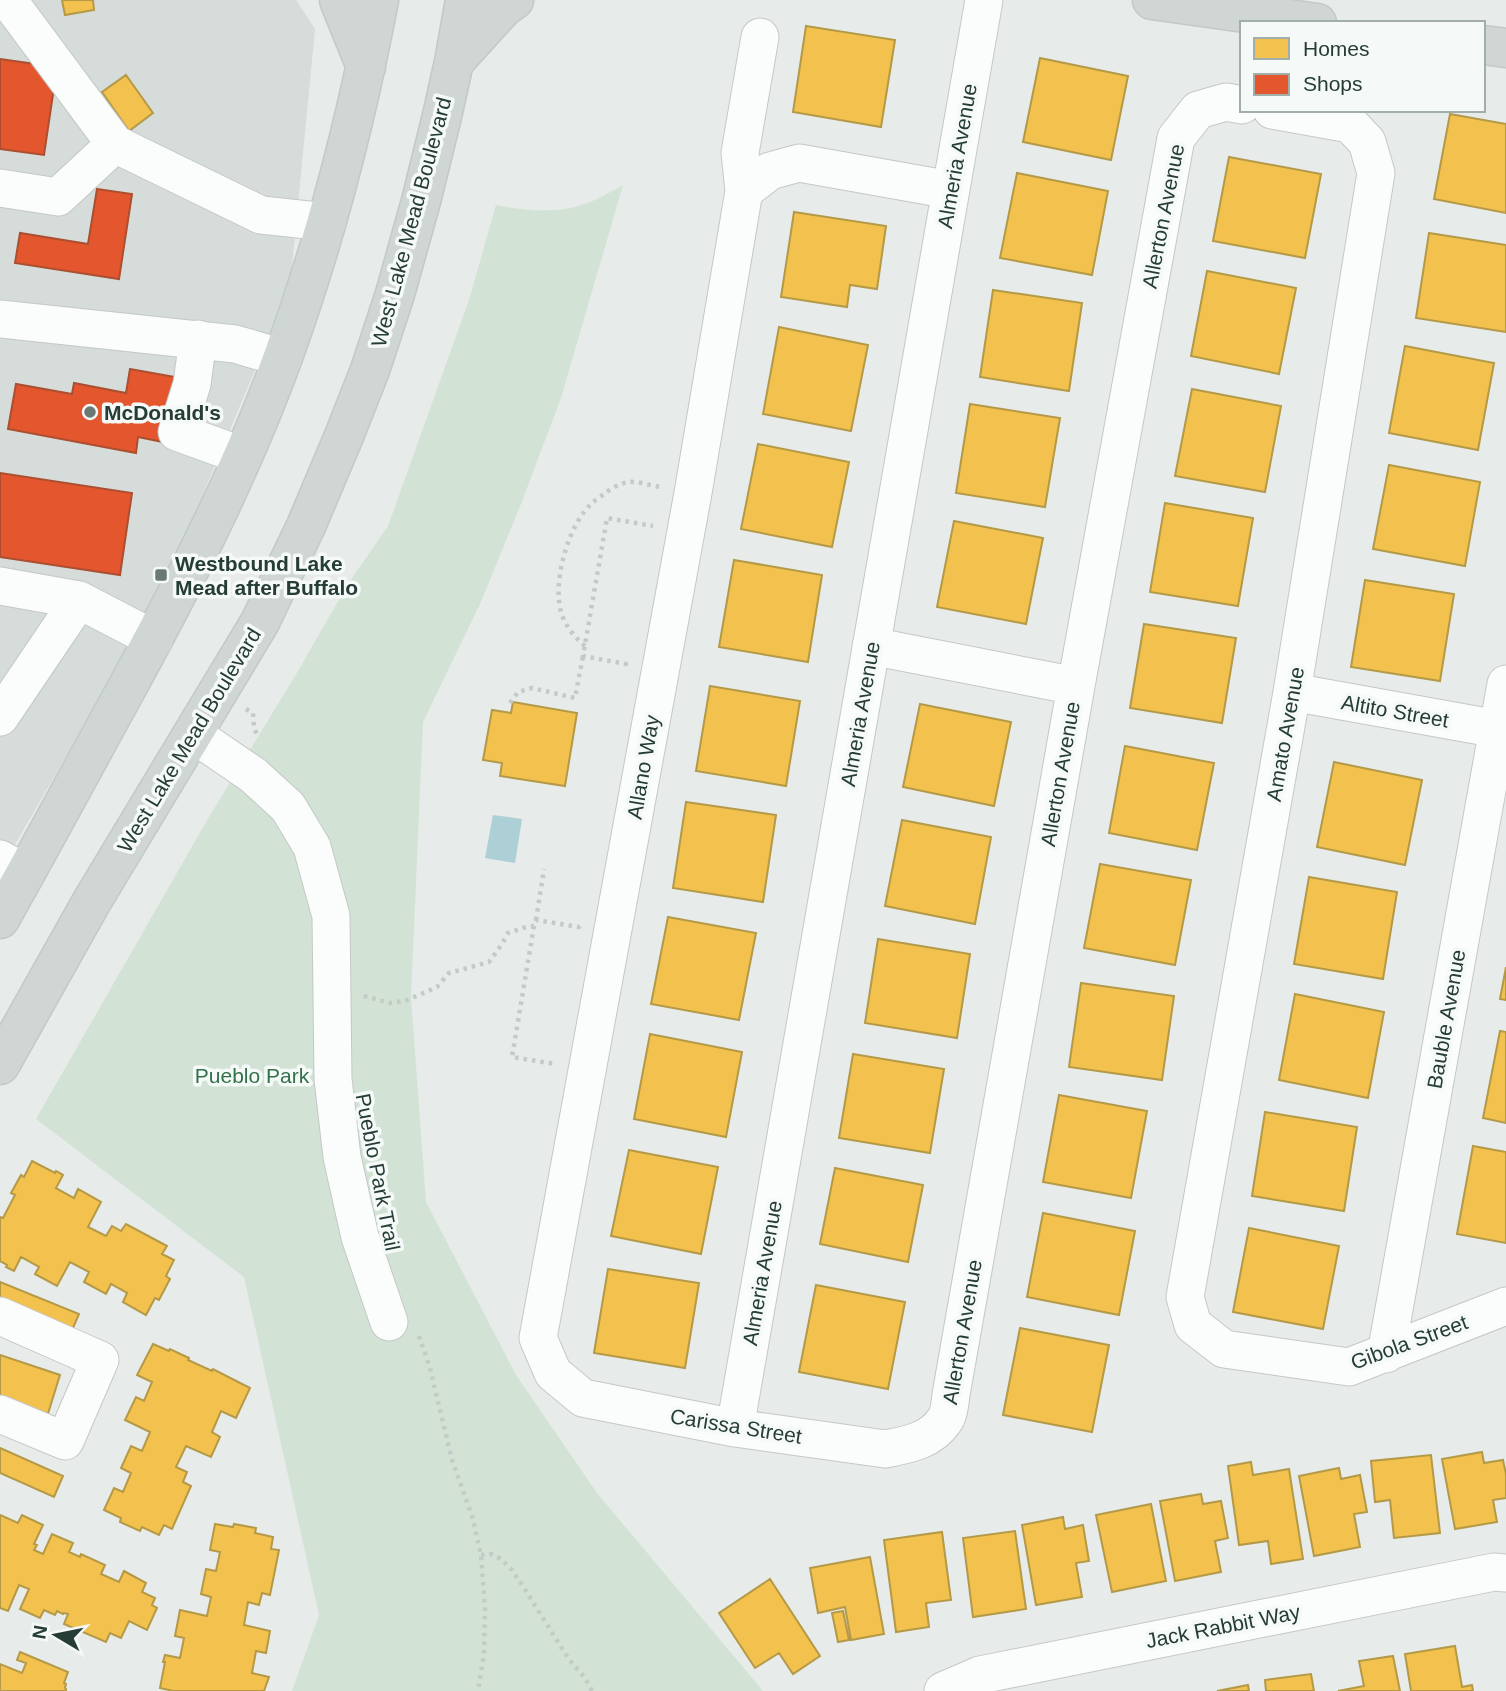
<svg xmlns="http://www.w3.org/2000/svg" width="1506" height="1691" viewBox="0 0 1506 1691" font-family="Arial,sans-serif">
<rect width="100%" height="100%" fill="#e7ebe9"/>
<path fill="#d5dcd9" d="M0 0H296L315 29 290 287 173 565 132 643 0 870Z"/>
<path fill="#d2e3d6" d="M623 185 561 398 521 504 480 604 423 722 411 997 426 1202 516 1375 597 1493 763 1691H292L319 1615 244 1277 36 1119 206 822 298 671 348 584 388 526 469 300 496 205C527 211 558 214 588 203 600 198 612 191 623 185Z"/>
<path fill="#acd0d5" d="M493 815 522 819 515 863 485 858Z"/>
<path fill="#f2c14e" stroke="#b49947" stroke-width="2" d="M62 0H93L94 10 65 15Z
M806 26 895 40 881 127 793 112Z
M1040 58 1128 76 1111 160 1023 142Z
M126 75 153 113 129 131 102 92Z
M1450 114 1506 124V213L1434 199Z
M1229 157 1321 174 1305 258 1213 241Z
M1017 173 1108 191 1092 275 1000 258Z
M794 212 886 226 877 289 850 285 847 307 781 297Z
M1429 233 1506 245V332L1416 318Z
M1207 271 1296 288 1279 374 1191 356Z
M993 290 1082 303 1069 391 980 377Z
M779 327 868 345 851 431 763 414Z
M1405 346 1494 363 1478 450 1389 433Z
M1192 389 1281 406 1265 492 1175 476Z
M970 404 1060 418 1045 507 956 493Z
M758 444 849 462 832 547 741 529Z
M1389 465 1480 482 1465 566 1373 549Z
M1165 503 1253 518 1238 606 1150 592Z
M954 521 1043 538 1026 624 937 607Z
M734 560 822 575 808 662 719 647Z
M1365 580 1454 594 1440 681 1351 667Z
M1144 624 1236 638 1222 723 1130 708Z
M710 686 800 701 786 786 696 771Z
M513 702 577 713 565 786 500 776 502 763 483 760 492 710 511 713Z
M920 704 1011 722 994 806 903 787Z
M1125 746 1214 763 1197 850 1109 833Z
M1334 762 1422 780 1405 865 1317 847Z
M686 802 776 815 763 902 673 888Z
M902 820 991 837 975 924 885 906Z
M1100 864 1191 880 1175 965 1084 948Z
M1309 877 1397 892 1383 979 1294 964Z
M668 917 756 933 739 1020 651 1004Z
M878 939 970 954 957 1038 865 1023Z
M1506 967V1000L1500 999Z
M1081 983 1174 996 1162 1080 1069 1067Z
M1295 994 1384 1012 1368 1098 1279 1080Z
M1500 1031 1506 1032V1123L1483 1118Z
M650 1034 742 1052 726 1137 634 1119Z
M853 1054 944 1069 930 1153 839 1138Z
M1059 1095 1147 1111 1131 1198 1043 1182Z
M1265 1112 1357 1127 1344 1211 1252 1196Z
M1473 1146 1506 1152V1243L1457 1234Z
M629 1150 718 1167 701 1254 611 1236Z
M32 1161 55 1173 56 1171 63 1175 56 1188 74 1198 78 1189 101 1202 88 1227 106 1236 112 1226 121 1231 126 1224 167 1246 162 1254 174 1260 166 1276 170 1279 159 1300 155 1298 146 1315 123 1302 127 1293 111 1284 106 1294 84 1282 89 1272 70 1262 57 1286 35 1274 39 1267 21 1257 14 1271 6 1267 7 1265 0 1261V1217L3 1218 15 1195 11 1193 21 1175 24 1177Z
M835 1168 923 1185 908 1262 820 1244Z
M1043 1213 1135 1231 1119 1315 1027 1297Z
M1249 1228 1339 1246 1323 1329 1233 1312Z
M608 1269 699 1283 685 1368 594 1353Z
M0 1282 79 1314 70 1335 0 1307Z
M816 1285 905 1302 888 1389 799 1372Z
M1020 1328 1109 1345 1092 1432 1003 1415Z
M153 1344 169 1351 170 1349 189 1358 188 1360 212 1371 213 1369 250 1388 236 1418 221 1411 212 1432 220 1437 211 1457 186 1446 176 1467 187 1472 183 1482 191 1486 172 1529 164 1525 159 1535 142 1527 140 1531 120 1522 121 1518 104 1510 114 1488 123 1492 131 1473 121 1468 131 1446 142 1451 150 1432 125 1420 136 1397 144 1401 152 1382 137 1375Z
M0 1355 60 1375 46 1420 0 1404Z
M0 1448 63 1476 54 1497 0 1473Z
M1482 1452 1484 1463 1503 1460 1506 1474V1498L1493 1500 1497 1522 1455 1529 1442 1459Z
M1431 1455 1440 1533 1394 1538 1390 1500 1375 1502 1371 1461Z
M1251 1462 1253 1475 1289 1469 1303 1559 1271 1564 1268 1541 1239 1545 1228 1466Z
M1339 1468 1341 1479 1360 1475 1367 1512 1354 1514 1360 1547 1314 1556 1299 1476Z
M1201 1494 1203 1504 1221 1501 1228 1538 1215 1541 1221 1572 1175 1581 1160 1501Z
M1151 1504 1166 1581 1112 1592 1096 1515Z
M0 1515 18 1523 22 1515 43 1525 34 1544 37 1545 34 1550 43 1554 52 1534 73 1543 69 1552 80 1557 81 1554 105 1565 101 1574 119 1582 124 1571 146 1583 142 1592 155 1598 152 1605 157 1608 147 1630 129 1621 121 1638 110 1633 106 1642 64 1624 68 1614 64 1613 63 1614 57 1611 55 1615 44 1610 40 1618 20 1609 29 1589 19 1585 8 1611 0 1608Z
M1063 1517 1065 1529 1083 1525 1089 1561 1076 1563 1082 1597 1036 1605 1022 1525Z
M215 1524 233 1527 234 1524 256 1528 255 1533 273 1537 271 1549 279 1550 270 1595 262 1593 259 1605 248 1602 244 1625 270 1631 266 1653 256 1651 252 1673 269 1677 264 1691H173L160 1688 165 1662H163L165 1655 180 1658 184 1638 175 1636 180 1610 207 1616 211 1597 201 1594 206 1569 216 1571 220 1552 210 1550Z
M1015 1531 1026 1609 973 1617 963 1538Z
M942 1532 951 1600 926 1603 929 1627 896 1632 884 1540Z
M870 1557 884 1634 851 1640 845 1607 818 1613 810 1568Z
M770 1579 820 1656 793 1674 779 1653 755 1668 719 1613Z
M843 1611 849 1640 838 1642 832 1613Z
M1455 1646 1462 1687 1472 1685 1473 1691H1411L1405 1654Z
M20 1652 68 1672 64 1683 66 1684 65 1688 66 1689V1691H0V1664L22 1673 26 1663 17 1660Z
M1393 1656 1400 1691H1338L1364 1686 1359 1661Z
M1311 1674 1314 1691H1266L1265 1680Z
M1248 1685 1249 1691H1217Z"/>
<path fill="#e4572e" stroke="#ab4f30" stroke-width="2" d="M0 59 57 67 44 155 0 149Z
M97 189 132 194 119 279 15 263 20 233 88 244Z
M130 369 175 377 163 442 138 437 136 453 8 429 16 384 72 394 74 383 126 393Z
M0 473 132 493 120 575 0 557Z"/>
<g fill="none" stroke-linecap="round" stroke-linejoin="round">
<defs>
<path id="minor" d="M8 0 115 144 261 215 327 222
M1272 110 1350 124 1367 142 1376 173 1292 692 1185 1297 1193 1325 1224 1349 1349 1367 1506 1306
M0 188 58 197 115 144
M951 190 799 163 770 171 744 191 693 493 538 1338 553 1373 583 1398 735 1428 885 1449C906 1445 931 1441 944 1421 950 1414 950 1398 952 1389L1076 686 1176 138 1198 110 1226 102 1242 105
M744 191 740 153 760 37
M0 319 235 344 283 358
M198 339 192 384 177 432 243 456
M0 586 79 600 154 639
M871 646 1076 686
M1292 692 1498 729
M0 717 79 600
M193 734 253 775 288 807 312 847 331 916 333 1079 342 1157 360 1237 389 1322
M0 859 26 873
M0 1316 100 1360 65 1441 0 1414
M1386 1354 1506 684
M735 1428 984 0
M943 1691 980 1675 1494 1572 1506 1573"/>
<path id="major" d="M339 0 366 67
M1152 0 1317 23
M1483 45 1506 48
M454 62 503 8 514 0
M0 919C40 848 78 777 117 706 179 593 239 478 283 357 325 241 356 121 379 0
M0 1065 92 901 260 622 306 526 344 436 370 370 395 294 421 201 442 116 454 62 465 0"/>
</defs>
<use href="#minor" stroke="#c4c8c6" stroke-width="39"/>
<use href="#major" stroke="#c2cac7" stroke-width="41"/>
<path stroke="#c2cbc7" stroke-width="4.5" stroke-dasharray="3.5 5" stroke-linecap="butt" d="M585 646C571 634 560 619 559 600 556 571 570 524 591 504 595 500 600 497 604 494 610 489 620 483 629 482 638 481 651 486 661 487
M625 665 626 664 583 656 607 518 653 526
M510 703 518 692 532 688 575 698 583 656
M246 709 253 713 254 727 258 738
M536 920 544 869
M534 926 512 1057 555 1064
M364 996 390 1003 405 1001 437 987 449 973 489 962 502 944 508 933 526 927 534 926 536 920 579 927 580 926
M419 1336 430 1368 452 1460 473 1519 481 1555 485 1609 484 1654 478 1691
M481 1555 491 1554 501 1559 512 1570 526 1591 568 1658 585 1678 592 1691"/>
<use href="#minor" stroke="#fbfcfc" stroke-width="37"/>
<use href="#major" stroke="#cfd6d4" stroke-width="38"/>
</g>
<g fill="#697a75" stroke="#f5f9f7" stroke-width="2.5">
<circle cx="90" cy="412" r="7"/>
<rect x="154" y="568" width="14" height="14" rx="3.5"/>
</g>
<g text-anchor="middle" dominant-baseline="central" stroke-width="7" stroke-linejoin="round" paint-order="stroke">
<g font-size="21" fill="#253d36" stroke="#f5f9f7">
<text transform="translate(957 156) rotate(-80)">Almeria Avenue</text>
<text transform="translate(1163 216) rotate(-79)">Allerton Avenue</text>
<text transform="translate(411 222) rotate(-75)">West Lake Mead Boulevard</text>
<text transform="translate(1395 711) rotate(10)">Altito Street</text>
<text transform="translate(860 714) rotate(-80)">Almeria Avenue</text>
<text transform="translate(1285 734) rotate(-80)">Amato Avenue</text>
<text transform="translate(189 740) rotate(-59)">West Lake Mead Boulevard</text>
<text transform="translate(643 767) rotate(-80)">Allano Way</text>
<text transform="translate(1060 774) rotate(-80)">Allerton Avenue</text>
<text transform="translate(1446 1019) rotate(-80)">Bauble Avenue</text>
<text transform="translate(378 1172) rotate(79)">Pueblo Park Trail</text>
<text transform="translate(762 1273) rotate(-80)">Almeria Avenue</text>
<text transform="translate(962 1332) rotate(-80)">Allerton Avenue</text>
<text transform="translate(1409 1342) rotate(-20)">Gibola Street</text>
<text transform="translate(736 1426) rotate(9)">Carissa Street</text>
<text transform="translate(1223 1626) rotate(-11)">Jack Rabbit Way</text>
</g>
<g font-size="21" font-weight="bold" fill="#253d36" stroke="#f5f9f7" text-anchor="start">
<text x="104" y="412">McDonald's</text>
<text x="175" y="563">Westbound Lake<tspan x="175" dy="24">Mead after Buffalo</tspan></text>
</g>
<g font-size="21" fill="#33714a" stroke="#f5f9f7">
<text x="252" y="1075">Pueblo Park</text>
</g>
</g>
<rect x="1240" y="21" width="245" height="91" fill="#f5f9f7" stroke="#a2aeaa" stroke-width="2"/>
<rect x="1254" y="38" width="35" height="21" fill="#f2c14e" stroke="#a2aeaa" stroke-width="2"/>
<text x="1303" y="56" font-size="21" fill="#253d36">Homes</text>
<rect x="1254" y="74" width="35" height="21" fill="#e4572e" stroke="#a2aeaa" stroke-width="2"/>
<text x="1303" y="91" font-size="21" fill="#253d36">Shops</text>
<g transform="translate(56 1635) rotate(280)" stroke="#f5f9f7" stroke-width="5" paint-order="stroke">
<path d="M0-5L12 26L0 18L-12 26Z" fill="#253d36"/>
<text y="-10" font-size="19" font-weight="bold" text-anchor="middle" fill="#253d36">N</text>
</g>
</svg>
